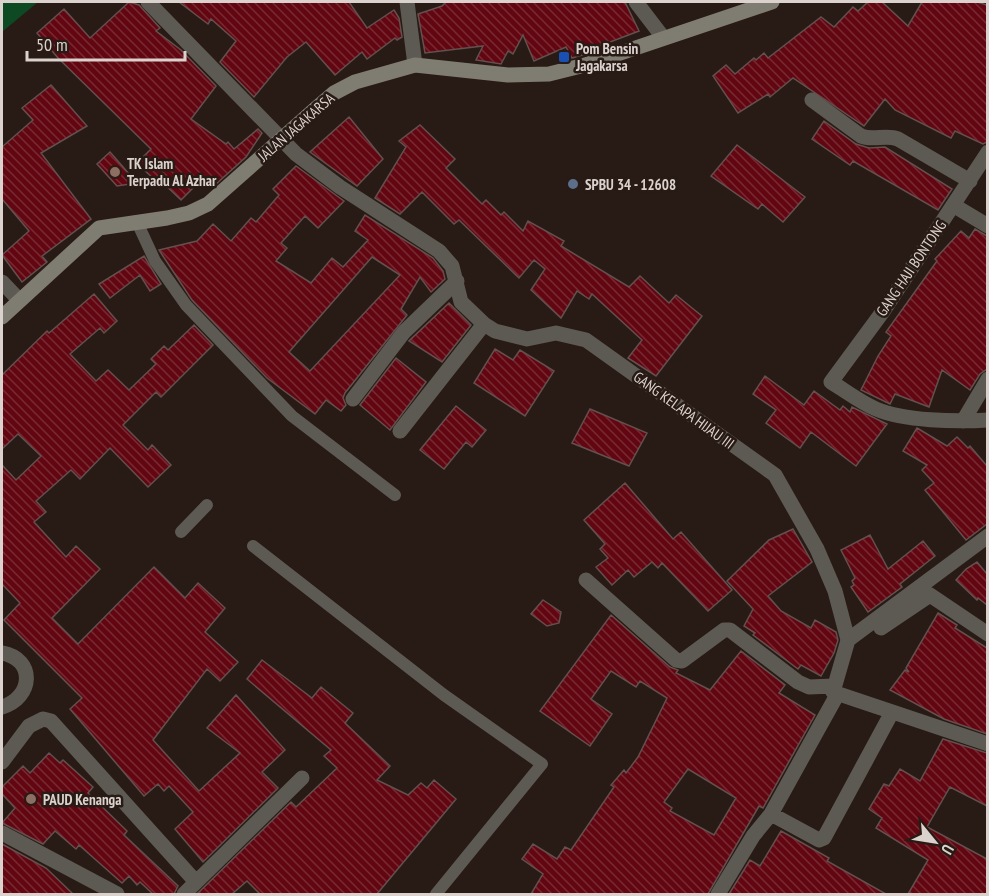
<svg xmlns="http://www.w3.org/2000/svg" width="989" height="896" viewBox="0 0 989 896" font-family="'PT Sans Narrow',sans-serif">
<defs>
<pattern id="building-back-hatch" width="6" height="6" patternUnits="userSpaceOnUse" patternTransform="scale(1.5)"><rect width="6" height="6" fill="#620712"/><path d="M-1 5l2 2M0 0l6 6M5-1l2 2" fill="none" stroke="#782a33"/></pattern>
</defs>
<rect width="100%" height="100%" fill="#281a14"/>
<path fill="#0d4922" d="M2 2H38L2 32Z"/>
<path fill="url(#building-back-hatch)" stroke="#63504f" stroke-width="1.5" fill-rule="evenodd" d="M129 2 139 5 160 28 156 31 181 50 216 86 191 119 226 144 228 142 234 149 258 129 262 133 246 157 216 184 208 178 204 185 199 182 181 200 160 180 158 183 137 163 151 149 58 58 37 33 64 9 90 38Z
M179 2H349L367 28 394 10 399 18 402 37 397 40 395 38 367 59 362 52 335 75 306 42 287 57 254 97 220 62 236 41 211 19 208 24Z
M446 2H625L639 31 594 48 596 51 572 58 566 47 534 61 523 35 513 54 508 51 501 64 476 60 483 46 425 53 418 14 442 6Z
M868 2H882L908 26 922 2H977L987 5V142L983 144 955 131 951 138 895 110 885 99 864 126 793 78 770 97 768 94 738 113 713 76 726 65 735 74 754 58 756 60 764 53 768 58 821 17 834 27 853 7 858 11Z
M51 85 87 126 41 153 91 219 42 256 47 262 22 282 2 255 29 231 2 199V147L33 120 22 108Z
M349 117 383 159 357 186 310 152Z
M824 121 856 144 869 148 885 147 952 189 938 210 853 161 850 165 812 139Z
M420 125 455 159 446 168 482 204 486 200 501 215 504 212 523 231 528 221 564 241 561 246 629 287 640 276 669 303 676 295 702 316 656 376 628 358 642 340 592 294 589 299 577 291 561 318 531 290 545 269 534 260 519 278 459 220 454 224 422 192 400 214 375 198 406 147 399 141Z
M737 145 805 197 783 222 762 204 758 209 711 176Z
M110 152 137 183 117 186 97 164Z
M296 166 344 201 318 228 305 216 281 243 287 248 276 261 311 283 332 258 343 267 368 240 355 231 365 215 433 258 443 271 445 279 431 292 420 277 401 309 407 315 345 393 343 398 346 405 341 411 326 400 315 414 267 378 192 300 159 250 197 241 213 224 231 241 251 218 256 222 279 195 273 189ZM372 257 400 275 310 371 289 352Z
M975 229 987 236V369L980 374 970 390 942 370 929 407 895 394 890 404 861 390 878 356 891 336 886 332 937 261 935 259 961 231 969 238Z
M144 256 161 284 150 291 140 275 110 298 99 284Z
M94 294 117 321 104 333 100 328 70 354 96 381 108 370 129 390 156 364 151 359 164 346 168 350 194 325 213 345 161 397 156 392 123 425 148 450 152 445 171 465 148 487 110 448 80 479 71 470 36 501 46 512 34 522 66 557 76 546 100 569 52 618 78 644 154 567 185 598 198 583 225 608 205 632 238 662 220 681 207 669 153 740 199 791 240 753 207 728 236 695 285 750 262 772 278 788 203 862 175 829 193 812 169 786 164 791 158 784 144 796 70 709 82 698 4 620 20 603 2 584V465L16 480 41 456 18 434 2 449V375L47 331 49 333Z
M449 303 471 325 442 362 409 341Z
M495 349 513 360 520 350 554 371 525 416 474 383Z
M396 358 426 382 390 430 360 405Z
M765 376 804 405 814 391 840 410 843 406 850 412 852 407 887 424 856 466 811 432 800 448 766 423 776 410 753 394Z
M456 406 486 430 472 447 466 442 444 469 420 450Z
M590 409 647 433 629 466 572 443Z
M917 428 947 446 957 437 968 448 970 446 987 466V524L966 540 925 490 934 483 922 470 927 465 903 451Z
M625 483 673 539 681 532 732 590 708 611 662 563 658 568 652 562 634 577 628 570 612 585 596 567 608 558 600 549 605 544 584 520Z
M793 529 812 562 768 596 781 611 811 628 815 620 836 632 838 640 834 653 821 676 801 665 798 669 753 635 755 633 744 626 753 609 727 581 769 540Z
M870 535 888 569 923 541 935 556 900 584 902 587 868 612 851 587 854 585 852 581 855 578 841 550Z
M977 562 987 574V605L978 598 977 600 956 580 966 569Z
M543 600 561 612 559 623 547 626 531 614Z
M938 613 957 625 955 628 987 648V734L944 719 890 690 905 670 909 672 906 668Z
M611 615 670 667 678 670 676 673 710 690 741 651 785 685 779 693 815 715 763 808 759 806 708 894H531L543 874 522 859 533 844 557 859 565 847 571 850 614 787 611 785 624 770 626 773 638 757 667 698 640 681 636 687 611 671 591 699 612 714 590 746 540 711ZM688 769 736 798 714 835 670 811 672 808 664 802Z
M262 660 312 698 321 687 353 713 345 723 390 766 377 780 408 795 421 783 427 788 434 780 456 799 377 894H260L247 881 232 894H197L291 802 296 807 337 768 324 756 331 750 247 679Z
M943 739 987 753V806L950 787 927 827 987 859V894H908L928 860 876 828 882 818 869 809 884 784 889 786 900 769 920 781Z
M49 753 60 763 63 760 93 787 88 793 127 831 124 835 178 886 174 894H153L140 882 137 885 129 876 122 883 79 845 76 849 55 831 43 844 2 823 15 808 2 794V787L23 766 30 773Z
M781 831 829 858 827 861 886 894H729L750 860 760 866Z
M2 844 46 868 73 894H2Z"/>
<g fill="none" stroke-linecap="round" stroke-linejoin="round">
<path stroke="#5c5a53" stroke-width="12" d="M137 222 155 261 186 305 292 416 395 495
M181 532 207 505
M253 546 444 695 542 764 436 894"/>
<path stroke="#5c5a53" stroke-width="15" d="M148 2 296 154 340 187 439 251 452 266 461 302 484 324 495 331 527 339 556 333 586 340 775 475 817 549 835 591 848 640 833 692 988 744
M407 2 415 65
M636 2 662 36
M812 100 861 136C873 141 886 134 898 139L970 181
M988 152 884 310 831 382C846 391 860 402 876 409 904 421 956 422 988 420
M953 205 988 226
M2 282 19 300
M353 399 404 332 457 281
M963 421 988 379
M400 431 484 324
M586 580 676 660 682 661 724 630H730L798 682 809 687 833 686
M881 628 930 595 988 634
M848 640 988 536
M2 653C36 659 33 698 2 707
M2 762 29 726 43 719 51 721 196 882
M771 814 819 840 824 838 891 714
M2 833 117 894
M184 894 302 778
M718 894 753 836 771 814 837 695"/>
<path stroke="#7f7c71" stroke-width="15" d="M2 317 99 228 167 218 189 213 208 204 314 110 334 93 355 82 415 65 508 75 549 74 585 65 772 2"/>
</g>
<rect fill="#1a4fb4" stroke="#281a14" stroke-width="2" x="558" y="51" width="12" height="12" rx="3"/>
<g fill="#8d6e63" stroke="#281a14" stroke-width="2">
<circle cx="115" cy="172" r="6"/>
<circle cx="31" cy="799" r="6"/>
</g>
<circle fill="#5c6f8a" stroke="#281a14" stroke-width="2" cx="573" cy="184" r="6"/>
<g text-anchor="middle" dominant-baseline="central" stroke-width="5" stroke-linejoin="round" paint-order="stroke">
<g font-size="15" font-weight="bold" fill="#dbd1cd" stroke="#281a14" text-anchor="start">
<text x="576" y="48">Pom Bensin<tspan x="576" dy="17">Jagakarsa</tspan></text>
<text x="127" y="163">TK Islam<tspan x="127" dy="17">Terpadu Al Azhar</tspan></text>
<text x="585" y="184">SPBU 34 - 12608</text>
<text x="43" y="799">PAUD Kenanga</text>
</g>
<g font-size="15" fill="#dbd1cd" stroke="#281a14">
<text transform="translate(296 127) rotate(-41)">JALAN JAGAKARSA</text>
<text transform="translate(911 268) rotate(-56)">GANG HAJI BONTONG</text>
<text transform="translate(684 410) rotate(36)">GANG KELAPA HIJAU III</text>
</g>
</g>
<rect width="989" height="896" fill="none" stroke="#dbd1cd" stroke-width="6"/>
<g transform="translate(935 842) rotate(120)" stroke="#281a14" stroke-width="4.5" paint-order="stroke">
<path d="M0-4.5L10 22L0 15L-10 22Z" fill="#dbd1cd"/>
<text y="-9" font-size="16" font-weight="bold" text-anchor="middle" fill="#dbd1cd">U</text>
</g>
<path d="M27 51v9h158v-9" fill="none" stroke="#dbd1cd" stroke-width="3"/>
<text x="36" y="51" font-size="18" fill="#dbd1cd" stroke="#281a14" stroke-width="4.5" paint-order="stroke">50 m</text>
</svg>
